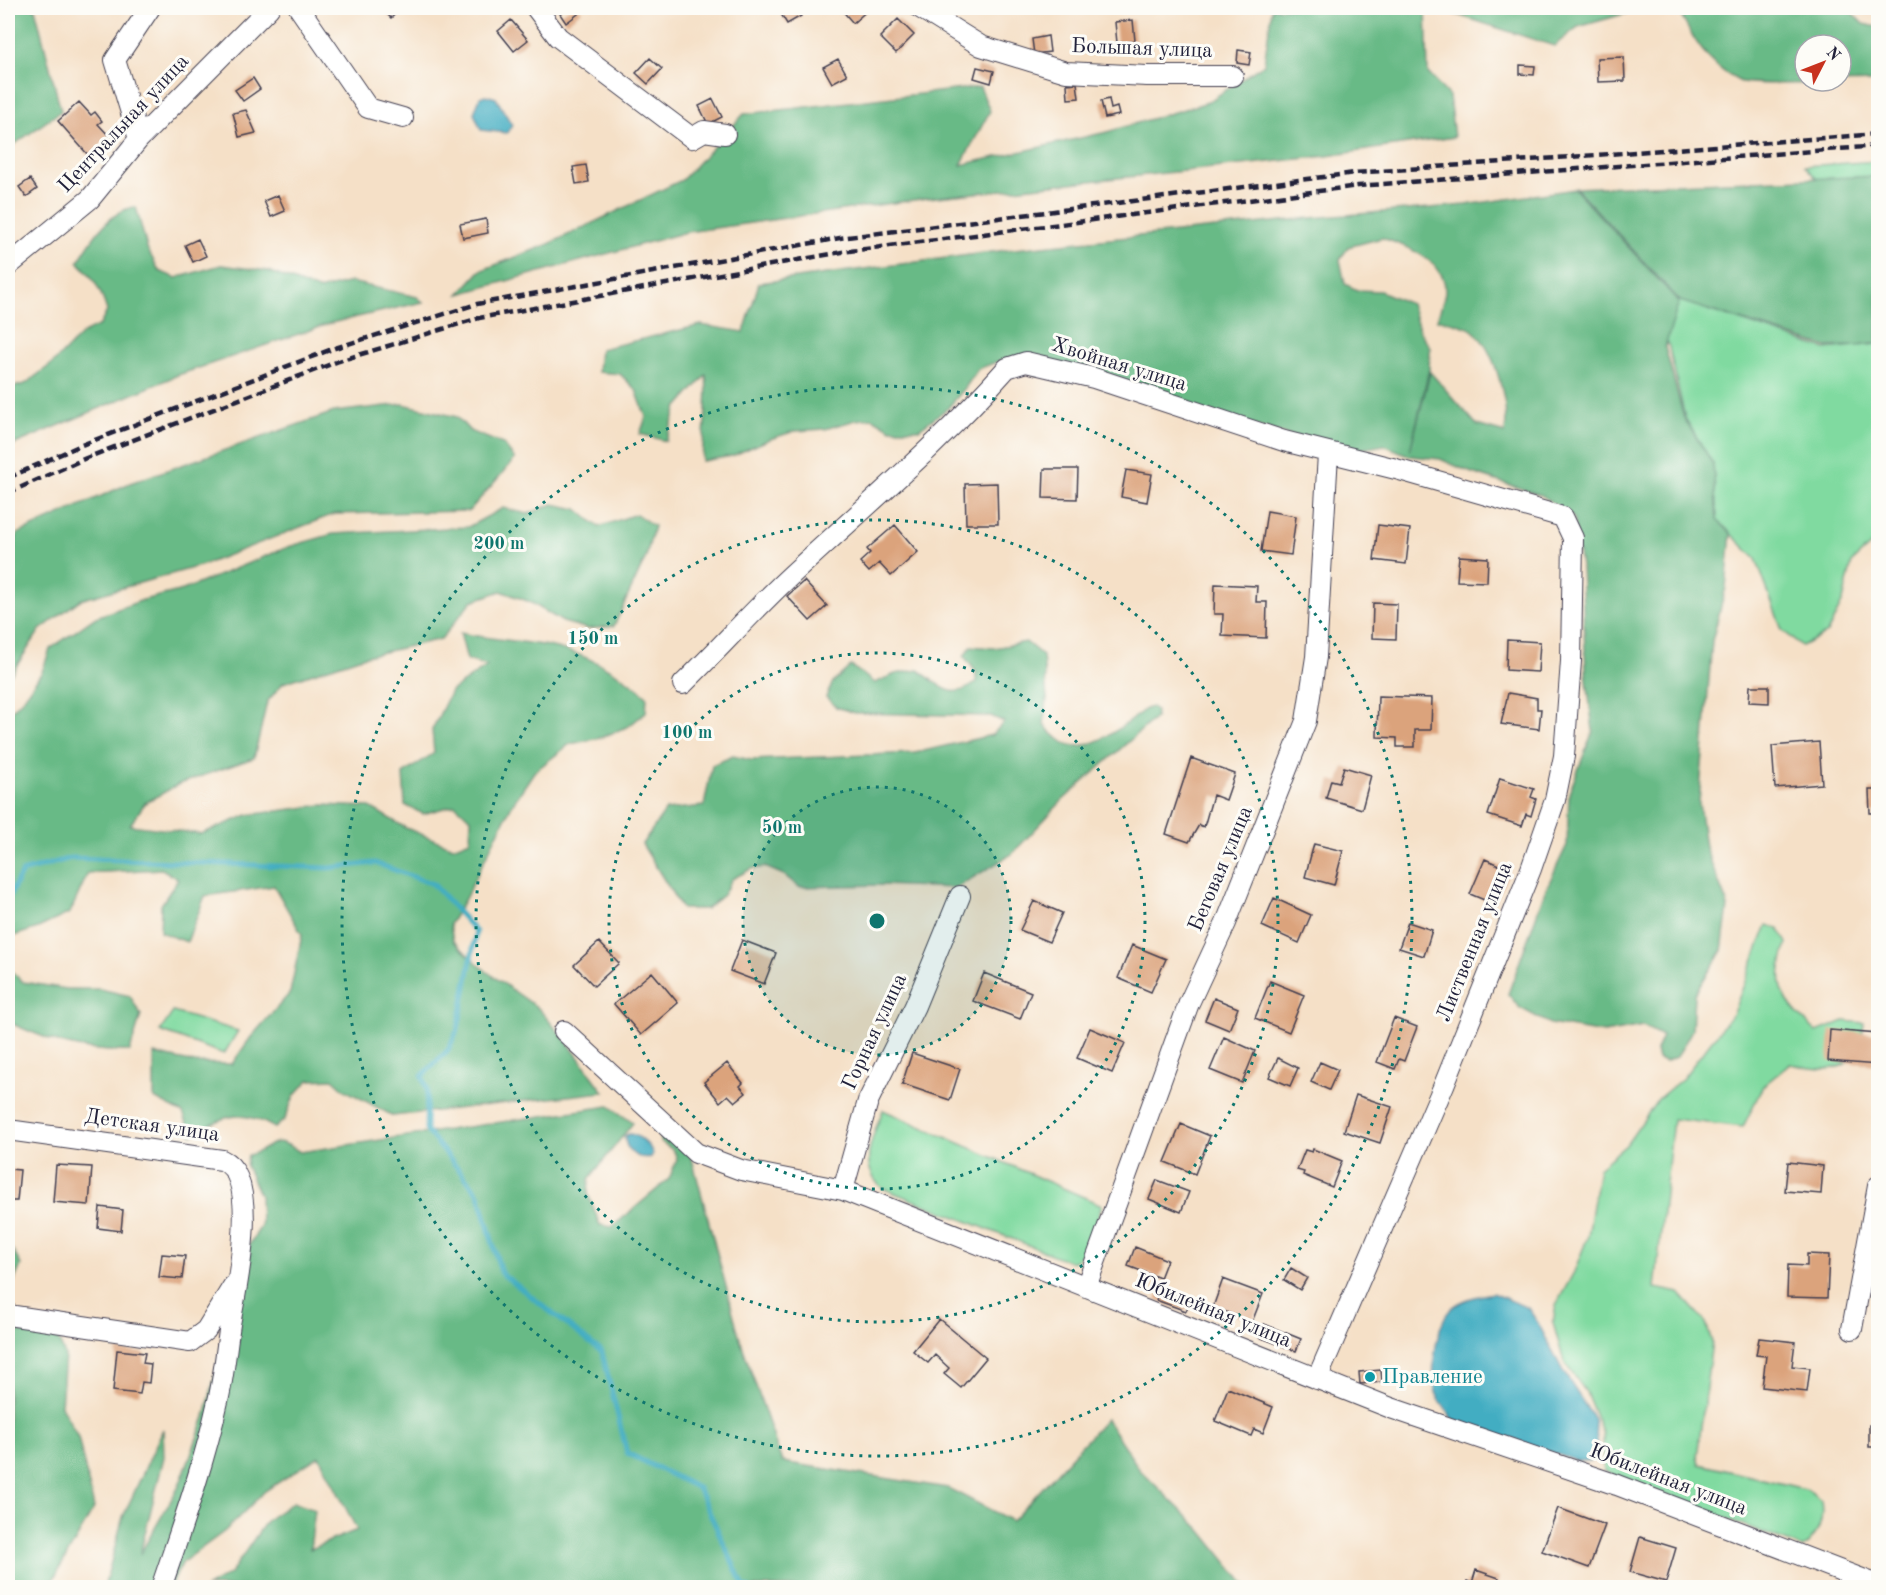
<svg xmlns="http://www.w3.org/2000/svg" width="1886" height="1595" viewBox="0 0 1886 1595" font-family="'Old Standard TT',serif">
<rect width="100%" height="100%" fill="#fdfcf7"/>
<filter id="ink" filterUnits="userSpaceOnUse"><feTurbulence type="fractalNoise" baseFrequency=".0167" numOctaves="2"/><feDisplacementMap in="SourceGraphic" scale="12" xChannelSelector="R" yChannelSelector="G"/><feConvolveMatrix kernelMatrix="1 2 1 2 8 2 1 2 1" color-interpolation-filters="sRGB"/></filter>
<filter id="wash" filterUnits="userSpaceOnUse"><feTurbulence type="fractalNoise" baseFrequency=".008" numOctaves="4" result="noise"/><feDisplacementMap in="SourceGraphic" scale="24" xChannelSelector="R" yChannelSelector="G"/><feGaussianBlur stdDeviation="1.35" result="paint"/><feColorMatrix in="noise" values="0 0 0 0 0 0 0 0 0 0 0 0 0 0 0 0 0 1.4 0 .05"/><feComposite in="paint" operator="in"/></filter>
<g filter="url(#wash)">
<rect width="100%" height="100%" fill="#f5e0c7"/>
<path fill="#80daa0" stroke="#517e6e" stroke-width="1.5" d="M1878 161V228L1847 212 1805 166Z
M1615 194 1708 310 1825 349 1878 344V541H1875L1852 562 1843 601 1827 633 1802 646 1782 630 1756 559 1717 520 1713 464 1685 418 1668 343 1653 355 1606 847 1585 213Z
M1767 925 1779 929 1787 943C1772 989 1783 1001 1817 1032L1844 1021 1864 1023C1859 1073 1833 1074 1790 1064L1763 1086 1743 1127 1673 1119 1655 1288 1679 1293 1706 1323 1712 1342 1697 1457 1699 1464 1805 1489 1821 1501C1824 1521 1819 1535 1803 1548L1604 1471 1603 1434 1586 1392 1564 1362 1553 1323 1556 1305 1574 1272 1588 1236 1599 1168 1626 1145 1659 1098 1683 1078 1733 1013Z
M173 1012 238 1031 224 1054 160 1031Z
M883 1110 1102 1205 1089 1244 1077 1260 1071 1262 882 1188C857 1166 873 1136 883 1110Z"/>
<path fill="#68ba86" stroke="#456e60" stroke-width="1.5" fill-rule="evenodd" d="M8 8H35L61 111 8 149Z
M1272 8H1426L1428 73 1449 96 1454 137 1327 156 928 198 687 232 459 294 480 271 549 244 682 180 744 114 980 87 990 111 961 165 1107 132 1208 102 1264 64Z
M1436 8H1645L1578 27 1554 46Z
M1677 8H1847L1863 24 1878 27V82C1858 82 1749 87 1739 81 1709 67 1691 36 1677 8ZM1805 45H1841V81H1805Z
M1878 176V343L1857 346 1826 347 1680 301 1576 188Z
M1575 189 1679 302 1665 347 1684 418 1713 464 1717 520 1731 533 1726 587 1712 641 1699 803 1705 847 1728 906 1722 951 1694 995 1692 1030 1677 1057 1665 1062 1658 1059 1656 1050 1662 1036 1643 1026 1604 1033 1550 1024 1520 1008 1508 994 1545 891 1567 845 1569 793 1593 731 1586 672 1581 566 1573 517 1541 495 1472 473 1440 459 1410 456 1384 445 1356 450 1339 443H1318L1004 359 978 369 965 388 948 408 919 429H891L873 418 856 420 825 429 795 431 770 439 732 456 702 461C703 435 709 400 706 375L677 408 666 441 640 434 646 417 636 390 620 374 598 372 600 349 701 325 744 332 759 283 1014 249 1311 218 1465 205ZM1382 238C1404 245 1446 261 1445 290 1445 299 1440 310 1437 319 1447 322 1464 324 1472 330 1496 349 1509 405 1505 433L1477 425 1430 372 1410 451 1429 371 1430 347 1420 332 1411 304 1380 291 1357 290 1345 284 1340 260 1348 247Z
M136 207 147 248 159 271 176 278 221 265 268 271 318 290 351 282 417 297 423 302 331 323 178 375 8 447V388L25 384 53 363 83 333 100 325 107 311C101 291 94 277 78 262 90 242 110 209 136 207Z
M403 404 457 417 470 431 503 444 515 459 469 511 334 514 203 565 80 600 40 630 8 679V576L17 534 130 483 334 412Z
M553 504 577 509 599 527 636 514 654 526 646 557 614 626 588 629 563 622 530 602 501 591 472 601 441 639 362 657 283 683 267 702 254 758 179 784 145 803 130 825 201 834 248 815 322 805 370 807 406 828 453 847 470 840 471 819 455 805 423 814 405 805 403 774 434 753 432 730 451 691 487 666 467 660 460 633C490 639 519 641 548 646 584 653 620 672 647 696L646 712 629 726 600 738 570 744 534 772 512 805 465 899 450 924 453 941 486 971 538 1008 568 1043 604 1092 393 1116 345 1090 333 1079 309 1080 294 1096 285 1119 275 1128C240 1108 225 1115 192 1135L183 1113 154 1098V1054L195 1063 232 1064 251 1037 290 993 302 935 274 886 205 896 187 942 160 932 161 905 178 879 162 869 88 873 70 913 38 928 8 938V714L22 700 42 672 50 649 96 617 143 600 183 590 288 547 333 534 468 527 503 508 528 514Z
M1026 642 1043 656 1047 699 1044 725C1050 732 1060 742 1070 745 1093 751 1128 723 1145 709L1152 707 1156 711 1155 718 1062 801 1012 854 956 888 881 885 799 887 784 875 765 867 751 869 732 879 723 895 706 909H682L642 844 666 810 704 806 712 765 733 756 751 760 915 753 992 735 1004 722 991 716 855 713 836 707 826 697 833 682 851 666 875 683 895 674 918 670C941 685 949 702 976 683V672L964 656 971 646 994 648Z
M8 968 23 982 67 989H100L130 996 141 1015 130 1051C80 1053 53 1042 8 1022Z
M609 1106 633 1123 589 1179 588 1194 600 1225 612 1227 669 1179 677 1159 674 1151 660 1141 661 1136 667 1134 691 1155 740 1339 782 1462 948 1488 1012 1521 1106 1419 1140 1470 1201 1530 1247 1587H207L230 1574 267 1520 293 1502 315 1510 310 1549 357 1530 319 1456 265 1491 225 1531 183 1562 170 1587 104 1588 123 1517 163 1429 164 1457 140 1554 179 1486 205 1417 243 1255 261 1226 260 1196 246 1166 248 1155C277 1148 269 1132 300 1152Z
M8 1246 12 1249 21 1265 12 1286 8 1289Z
M8 1330 57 1337 65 1355 61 1406 78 1437 94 1508 49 1587H8Z"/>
<path fill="#42adc2" stroke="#32687e" stroke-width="1.5" d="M485 95 496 98 512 125 507 133 481 130 474 113 480 97Z
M629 1134C638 1134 650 1145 653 1154L651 1157C636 1160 625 1151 625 1136Z
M1493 1293 1528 1308 1538 1323 1563 1371 1594 1419 1598 1446 1592 1461H1577L1454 1420C1447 1411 1439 1402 1436 1392 1430 1371 1436 1321 1453 1307 1465 1298 1479 1296 1493 1293Z"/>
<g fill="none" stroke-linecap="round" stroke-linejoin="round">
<path stroke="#42adc2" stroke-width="5" d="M8 899 22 872 71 858 329 868 375 863 433 884 476 932 458 1029 448 1050 422 1076 427 1089 426 1130 479 1194 501 1273 602 1352 627 1453 698 1488 744 1587 749 1588"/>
</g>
<g id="blocks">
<path fill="#dba37c" d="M381 8H402L391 18Z
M570 8H580L582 11 566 23 560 14Z
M782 8H796L801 16 787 24 778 9Z
M840 8H870L853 23Z
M898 19 914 35 896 53 880 37Z
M511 20 528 40 514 51 498 31Z
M1133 20 1135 41 1117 43 1115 22Z
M1048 36 1050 52 1034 54 1032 39Z
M1238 50 1251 52 1249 65 1237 63Z
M1624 57 1625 81 1598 82 1597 58Z
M650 58 662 69 648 84 636 73Z
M838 59 847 75 832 83 823 67Z
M1520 65 1535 66 1534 75 1520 74Z
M977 67 994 71 991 83 974 78Z
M253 78 260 89 243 101 235 90Z
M1077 83 1079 98 1068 99 1067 84Z
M713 99 722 117 708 124 699 106Z
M1109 99 1111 109 1117 107 1119 115 1105 118 1101 101Z
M79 102 91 115 95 112 102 121 98 124 110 137 89 156 58 121Z
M246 110 256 133 239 137 233 113Z
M586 165 589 182 576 184 573 167Z
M30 179 37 189 26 197 19 187Z
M278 195 285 211 271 217 264 201Z
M486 219 488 233 463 238 460 224Z
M198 239 206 256 193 262 185 245Z
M1044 469H1078L1077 499 1043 498Z
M1126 470 1152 474 1147 502 1121 497Z
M997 483 998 524H966L965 484Z
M1267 511 1296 516 1291 555 1261 551Z
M895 525 918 552 891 576 879 563 869 572 860 562 870 553 867 549Z
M1378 525 1410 529 1406 564 1374 560Z
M1459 556 1488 558 1487 582 1457 581Z
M804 581 827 606 810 621 787 596Z
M1215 584 1257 586 1256 602H1267L1266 638 1222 636 1223 614H1214Z
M1373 603 1397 604 1396 639 1372 638Z
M1507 640 1540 642 1538 672 1506 670Z
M1878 646V673L1875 674 1873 647Z
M1750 686H1769V703L1749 702Z
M1508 693 1537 698V709H1541L1539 729 1501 724Z
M1378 696 1432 698 1431 730H1415V747H1397V738L1377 737Z
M1819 742 1822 784 1775 788 1772 746Z
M1191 758 1235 774 1226 800 1213 795 1204 827 1199 825 1189 842 1166 834Z
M1344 767 1371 775 1362 809 1326 798 1331 780 1339 782Z
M1500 778 1534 789 1531 797 1536 799 1531 816 1526 814 1522 826 1488 815Z
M1869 790H1878V813H1870Z
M1314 844 1343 851 1334 885 1305 877Z
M1485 859 1510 870 1494 904 1470 894Z
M1274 898 1311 915 1299 943 1262 926Z
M1034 901 1062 913 1049 942 1020 930Z
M1408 922 1432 930 1424 956 1399 948Z
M742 940 776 953 764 984 730 971Z
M599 942 619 963 594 986 574 965Z
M1132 945 1166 959 1151 992 1118 978Z
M652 972 678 1003 641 1035 614 1004Z
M984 973 1031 992 1020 1019 973 1001Z
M1270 981 1304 995 1289 1032 1255 1018Z
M1214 998 1238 1008 1229 1030 1205 1020Z
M1394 1018 1417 1027 1404 1061 1399 1059 1395 1069 1377 1062Z
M1090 1028 1125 1043 1112 1073 1077 1058Z
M1830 1030 1878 1034V1065L1828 1061Z
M1224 1037 1255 1051 1242 1083 1210 1070Z
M912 1053 960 1069 950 1100 902 1084Z
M1278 1058 1298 1068 1290 1086 1269 1077Z
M1320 1062 1338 1070 1329 1090 1311 1082Z
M727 1063 743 1083 740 1086 746 1093 735 1102 728 1095 720 1102 704 1082Z
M1356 1095 1392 1107 1380 1143 1344 1131Z
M1181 1124 1210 1136 1195 1174 1165 1162Z
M1313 1149 1342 1161 1332 1187 1303 1175 1304 1172 1297 1170 1305 1150 1312 1152Z
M1788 1162 1823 1166 1821 1194 1785 1191Z
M56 1165 92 1167 89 1205 53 1202Z
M8 1169 20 1170 17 1201H8Z
M1157 1180 1189 1192 1181 1212 1149 1199Z
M100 1207 123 1210 121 1231 98 1228Z
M1135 1247 1167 1260 1160 1278 1128 1266Z
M162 1254 185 1256 182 1279 159 1277Z
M1807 1254 1829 1255 1827 1298 1787 1297 1788 1265 1807 1266Z
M1291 1268 1307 1278 1300 1290 1284 1280Z
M1223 1279 1263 1294 1252 1322 1213 1307Z
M1160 1290 1190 1302 1186 1311 1156 1300Z
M939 1319 986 1358 961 1388 944 1374 949 1368 935 1355 928 1363 913 1351Z
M1264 1324 1301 1339 1296 1351 1259 1337Z
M1759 1338 1795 1342 1792 1366 1810 1368 1807 1392 1762 1387 1766 1356 1756 1355Z
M117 1350 145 1353 143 1363 151 1364 149 1383 142 1382 140 1394 113 1391Z
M1381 1370 1382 1382 1360 1384 1359 1372Z
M1228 1388 1273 1407 1263 1433 1254 1429 1251 1436 1215 1421Z
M1869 1425H1878V1447H1869Z
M1558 1508 1605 1525 1589 1568 1542 1551Z
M1640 1537 1676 1548 1666 1582 1630 1572Z
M1476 1570 1499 1578 1496 1588H1465L1467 1581 1472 1583Z"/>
</g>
</g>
<g filter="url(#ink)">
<use href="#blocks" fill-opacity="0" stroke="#423e50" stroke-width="1.5"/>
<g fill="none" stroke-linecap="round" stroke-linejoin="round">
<defs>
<path id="street" d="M299 8 368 108 403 118
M536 8 558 37 692 138 704 131 725 134
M920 8 981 46 1066 72 1147 76H1233
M139 139 115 60 150 8
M8 266 90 199 139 139 269 8
M683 684C718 650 751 613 786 580 861 510 939 445 1007 368L1026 362 1094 378 1284 441 1396 469 1563 517 1573 538 1571 661 1564 756 1555 800 1531 869 1444 1085 1317 1379
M564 1031 696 1153 741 1170 843 1190 1391 1408 1617 1485 1878 1585
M8 1130 222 1160C262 1177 236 1291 230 1324 226 1350 224 1376 218 1401 204 1464 182 1526 161 1588
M843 1190 868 1101 915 1006 960 896
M1086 1287 1189 1003 1226 923 1306 721 1316 657 1328 454
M8 1315 190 1342 206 1330 233 1286
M1852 1329 1878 1186"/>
</defs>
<use href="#street" stroke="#423e50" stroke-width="22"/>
<use href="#street" stroke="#fff" stroke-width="20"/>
<path stroke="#22223b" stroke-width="4.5" stroke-dasharray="9 4.5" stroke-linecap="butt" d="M8 478 79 446 335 348 477 304 840 238 1355 173 1878 134
M8 493 86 458 339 361 479 318 842 252 1358 186 1878 146"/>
</g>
</g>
<circle cx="877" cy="921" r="134" fill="#0f766e" fill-opacity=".12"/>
<g fill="none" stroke="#0f766e" stroke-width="3" stroke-dasharray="3 6">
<circle cx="877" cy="921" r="134"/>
<circle cx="877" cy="921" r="268"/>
<circle cx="877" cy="921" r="401"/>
<circle cx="877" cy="921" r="535"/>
</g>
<circle fill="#0f9aa8" stroke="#fdfcf7" stroke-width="2" cx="1370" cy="1377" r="6"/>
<g text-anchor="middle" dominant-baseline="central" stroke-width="6" stroke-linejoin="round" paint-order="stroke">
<g font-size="21" fill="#22223b" stroke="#fdfcf7">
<text transform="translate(1142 49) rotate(2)">Большая улица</text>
<text transform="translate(124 124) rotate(-47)">Центральная улица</text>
<text transform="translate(1119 365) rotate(17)">Хвойная улица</text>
<text transform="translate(1221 869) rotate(-67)">Беговая улица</text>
<text transform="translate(1475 942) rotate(-68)">Лиственная улица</text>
<text transform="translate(875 1032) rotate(-65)">Горная улица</text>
<text transform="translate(152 1126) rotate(8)">Детская улица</text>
<text transform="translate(1213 1311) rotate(22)">Юбилейная улица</text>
<text transform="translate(1668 1480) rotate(21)">Юбилейная улица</text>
</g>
<g font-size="21" fill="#0d838f" stroke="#fdfcf7" text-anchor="start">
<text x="1382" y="1377">Правление</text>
</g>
</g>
<circle cx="877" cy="921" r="9" fill="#0f766e" stroke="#fdfcf7" stroke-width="3"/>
<g font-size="18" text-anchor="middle" font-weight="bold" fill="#0f766e" stroke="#fdfcf7" stroke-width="6" stroke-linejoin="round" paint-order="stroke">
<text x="499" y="549">200 m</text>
<text x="593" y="644">150 m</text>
<text x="687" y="738">100 m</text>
<text x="782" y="833">50 m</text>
</g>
<rect width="1886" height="1595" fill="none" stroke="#fdfcf7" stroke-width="30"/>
<g transform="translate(1823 63) rotate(48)"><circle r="28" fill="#fdfcf7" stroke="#a5a5ac" stroke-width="1.5"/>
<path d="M0-4.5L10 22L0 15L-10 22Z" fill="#c8321e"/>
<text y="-9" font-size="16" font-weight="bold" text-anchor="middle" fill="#22223b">N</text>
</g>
</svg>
